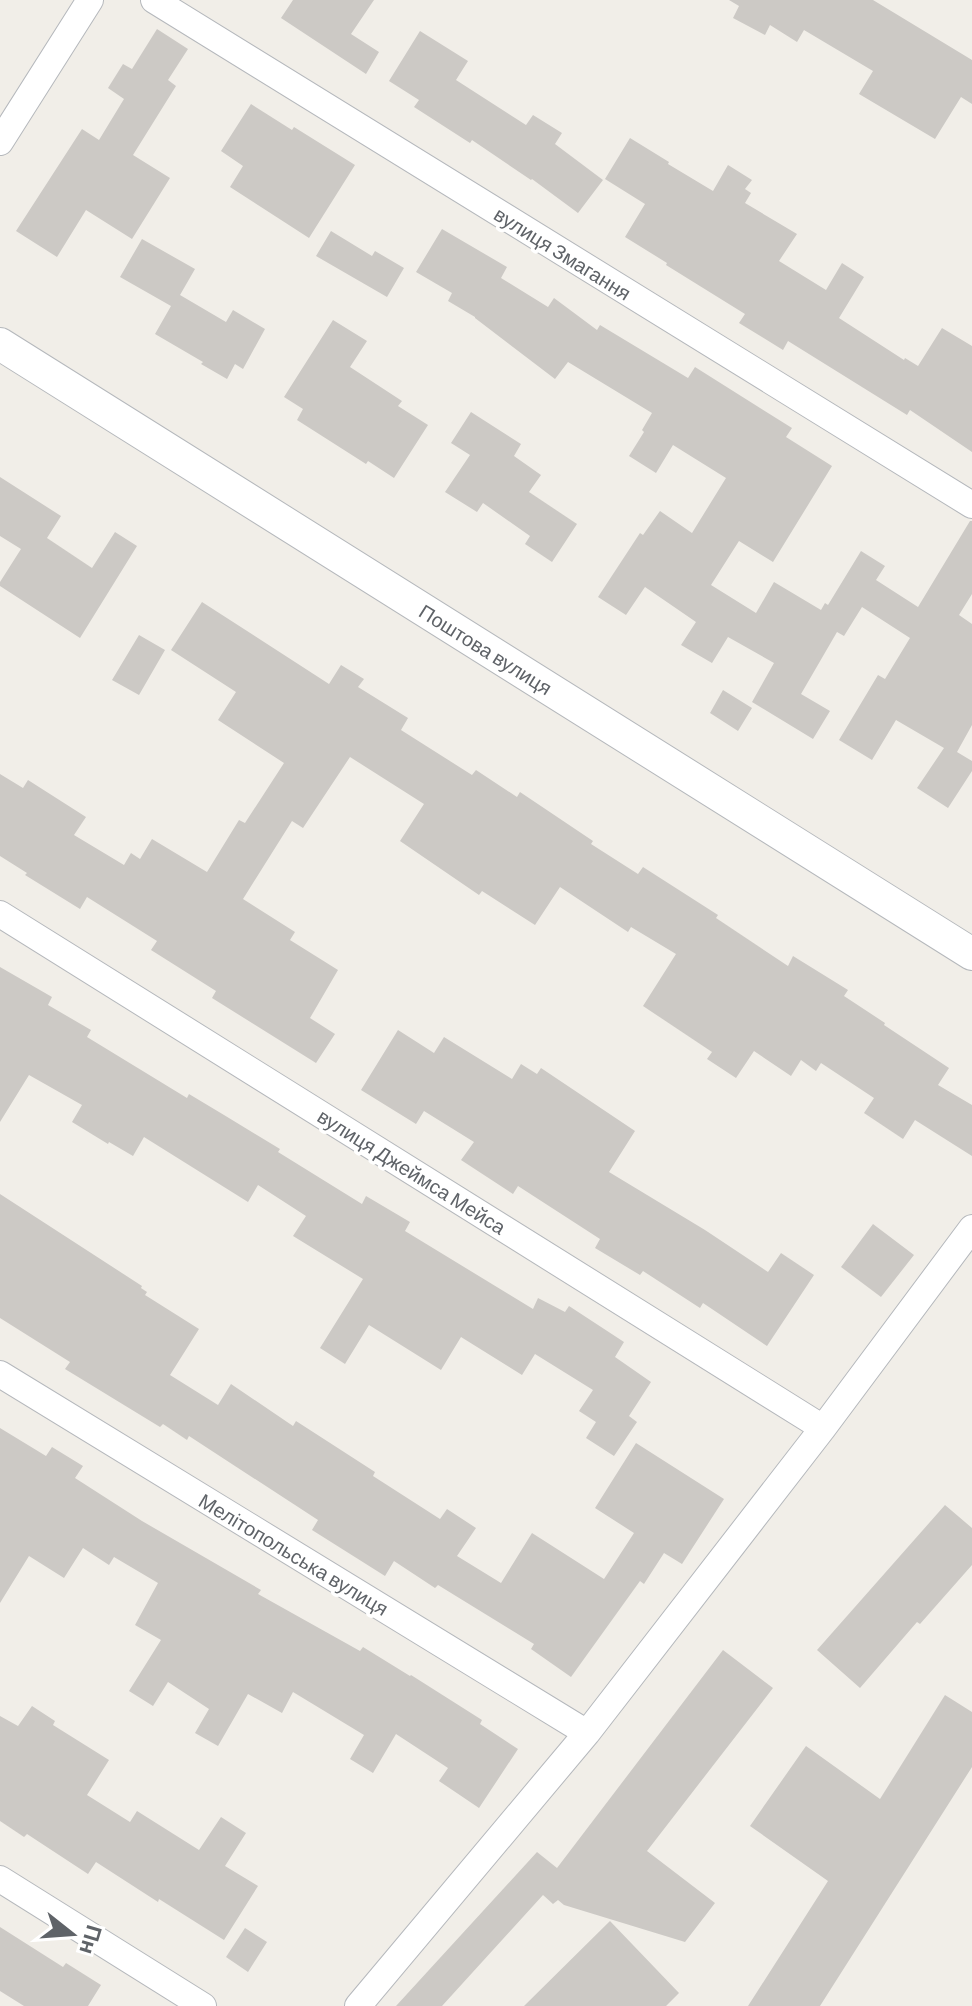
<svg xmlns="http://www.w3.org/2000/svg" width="972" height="2006" viewBox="0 0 972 2006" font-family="Barlow,sans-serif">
<rect width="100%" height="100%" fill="#f1eee8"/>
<path fill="#ccc9c5" d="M293 0H374L351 34 379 52 366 74 281 18Z
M729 0H873L972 60V104L961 97 935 139 859 94 873 71 804 30 797 42 770 25 765 35 733 18 739 6Z
M157 29 188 49 168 80 176 86 133 155 170 178 132 239 86 210 57 257 16 231 82 129 99 140 124 99 108 88 123 64 132 69Z
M420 31 468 61 456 80 526 125 533 115 562 133 555 144 603 180 578 213 532 179 531 180 472 140 470 143 414 107 419 100 389 81Z
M251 104 292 130 294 127 355 165 309 238 230 187 243 166 221 151Z
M630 138 669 162 668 164 713 191 728 165 752 180 745 189 751 193 745 203 797 234 779 261 826 290 842 263 864 277 839 318 904 360 905 358 918 366 942 328 972 346V452L910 410 907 415 788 341 783 350 739 323 745 314 666 265 667 263 625 237 645 204 605 179Z
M442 229 507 267 501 278 548 307 554 298 597 330 600 325 688 378 695 367 792 428 786 437 832 466 773 562 739 541 711 585 756 613 774 582 821 610 825 603 828 605 861 551 885 566 876 580 918 607 970 521H972V594L959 615 972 624V725L957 752 972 761V771L948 808 917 788 944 748 896 720 872 760 839 740 878 675 885 679 910 638 862 607 844 636 837 632 801 694 830 711 813 739 752 702 774 663 728 637 712 663 681 645 696 622 645 587 626 615 598 597 640 533 643 535 660 511 692 533 726 478 673 445 656 473 629 456 644 432 642 430 652 413 568 362 555 379 475 318V317L448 301 452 293 416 272Z
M331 231 372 256 375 251 404 268 387 297 316 256Z
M142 239 195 269 180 295 226 322 233 310 265 329 243 369 235 364 227 379 201 364 203 362 155 334 171 306 120 277Z
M333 320 367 341 350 367 402 401 398 406 428 425 394 478 368 461 366 464 297 420 303 409 284 397Z
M471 412 521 444 514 456 541 475 529 492 577 524 552 562 525 544 530 536 483 503 477 512 445 492 470 455 451 443Z
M0 477 61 516 47 538 92 568 115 532 137 546 80 638 0 586V582L21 549 0 536Z
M202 602 329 684 341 665 364 679 358 687 408 718 401 730 472 775 476 770 517 797 520 792 593 841 591 844 638 874 643 867 718 915 716 918 788 966 793 956 848 990 844 996 885 1023 884 1025 949 1068 938 1085 972 1105V1156L915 1120 903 1139 864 1113 874 1098 821 1063 816 1071 801 1060 791 1076 754 1051 736 1078 707 1059 712 1052 643 1006 676 954 631 927 628 932 560 887 535 925 482 891 479 895 400 841 424 804 350 757 303 828 292 821 243 899 295 932 290 940 338 970 310 1018 335 1034 316 1063 212 998 216 991 151 950 157 941 87 897 80 909 25 875 27 873 0 856V774L23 788 28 780 86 817 74 835 124 865 131 853 140 859 152 839 207 872 239 820 245 823 284 763 218 720 236 692 171 650Z
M139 635 165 650 139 695 112 680Z
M723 690 752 708 738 731 710 713Z
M0 967 52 997 48 1005 91 1030 87 1037 187 1098 189 1094 224 1115 280 1149 278 1152 362 1204 366 1196 410 1222 405 1231 533 1309 538 1298 565 1312 569 1306 624 1342 615 1357 651 1382 629 1416 637 1422 614 1456 586 1438 596 1422 579 1411 593 1390 535 1354 522 1375 461 1337 441 1370 369 1325 345 1364 320 1348 363 1279 293 1236 306 1216 258 1185 248 1202 144 1137 133 1156 109 1142 108 1144 72 1122 82 1105 29 1075 0 1122Z
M398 1030 434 1053 444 1037 512 1079 521 1064 537 1074 541 1068 635 1131 609 1172 705 1230 768 1272 781 1253 814 1275 767 1346 703 1303 700 1308 643 1271 640 1275 595 1248 600 1239 518 1186 513 1194 461 1160 474 1142 424 1111 416 1124 361 1090Z
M0 1194 142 1286 141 1288 147 1292 145 1295 199 1329 170 1375 218 1405 231 1384 293 1426 296 1421 375 1472 373 1476 440 1519 447 1509 476 1528 457 1556 501 1583 532 1533 604 1579 634 1533 595 1508 636 1443 724 1499 682 1564 664 1553 644 1584 640 1581 571 1677 531 1649 534 1644 438 1585 435 1588 394 1561 385 1576 312 1530 318 1520 189 1436 187 1440 163 1424 160 1427 65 1369 70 1362 0 1318Z
M873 1224 914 1255 881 1297 841 1267Z
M0 1428 46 1456 52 1447 83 1466 75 1478 142 1521 261 1590 258 1594 360 1651 363 1647 410 1676 411 1675 482 1720 480 1724 518 1749 479 1808 439 1781 448 1768 396 1734 373 1773 350 1759 364 1735 293 1692 282 1713 248 1694 218 1746 195 1733 209 1709 168 1682 153 1706 129 1691 161 1640 135 1625 158 1583 114 1557 109 1565 83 1548 64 1578 29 1556 0 1603Z
M945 1505 972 1528V1565L920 1624 917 1622 860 1688 817 1650Z
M723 1650 773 1688 647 1851 715 1903 685 1942 564 1905 558 1900 553 1904 543 1895 442 2006H396L537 1852 557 1868Z
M945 1695 972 1712V1767L820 2006H748L828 1881 750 1826 806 1746 880 1799Z
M32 1706 55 1721 53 1725 109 1760 87 1795 130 1822 137 1811 199 1850 221 1817 246 1833 225 1866 258 1886 224 1940 159 1899 158 1902 96 1862 88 1874 27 1834 24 1837 0 1821V1716L18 1726Z
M610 1921 679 1993 666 2006H524Z
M0 1927 63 1967 66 1963 101 1985 88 2006H24L0 1991Z
M245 1928 267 1942 248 1972 226 1957Z"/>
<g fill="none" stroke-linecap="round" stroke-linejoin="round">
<defs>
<path id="minor" d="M154 0 972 505
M0 142 90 0
M0 914 823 1428
M0 1374 587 1733
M0 1879 203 2006
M358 2006 587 1733 823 1428 972 1228"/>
<path id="tertiary" d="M0 344 972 954"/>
</defs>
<use href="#minor" stroke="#b5b8bc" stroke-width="28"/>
<use href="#tertiary" stroke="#b5b8bc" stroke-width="34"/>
<use href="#minor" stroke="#fff" stroke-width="26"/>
<use href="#tertiary" stroke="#fff" stroke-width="32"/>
</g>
<g text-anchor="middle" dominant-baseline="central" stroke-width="7" stroke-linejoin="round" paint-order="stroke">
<g font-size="20" fill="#5f6368" stroke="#fff">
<text transform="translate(563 253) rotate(32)">вулиця Змагання</text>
<text transform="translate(486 649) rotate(32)">Поштова вулиця</text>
<text transform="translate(412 1171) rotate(32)">вулиця Джеймса Мейса</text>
<text transform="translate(294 1554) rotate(31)">Мелітопольська вулиця</text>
</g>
</g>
<g transform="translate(72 1934) rotate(107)" stroke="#ffffff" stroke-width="6" paint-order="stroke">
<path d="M0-6L14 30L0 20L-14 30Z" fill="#5f6368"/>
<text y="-12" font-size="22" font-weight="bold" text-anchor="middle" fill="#5f6368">Пн</text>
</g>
</svg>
